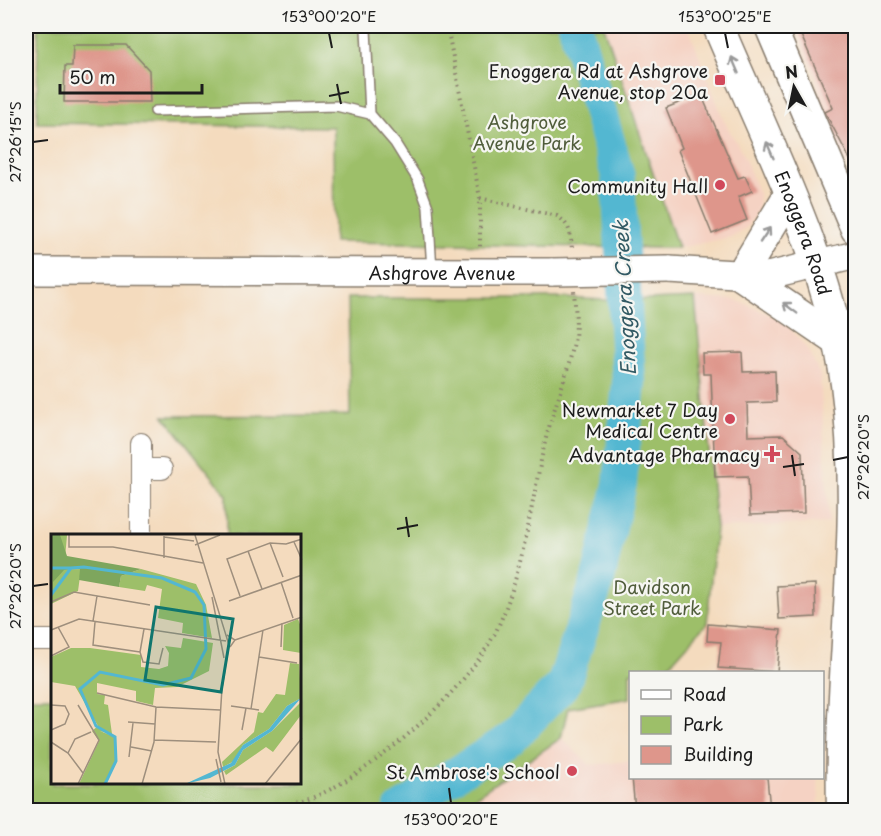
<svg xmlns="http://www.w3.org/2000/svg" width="881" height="836" viewBox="0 0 881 836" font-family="'Playpen Sans',sans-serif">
<rect width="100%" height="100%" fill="#f6f6f2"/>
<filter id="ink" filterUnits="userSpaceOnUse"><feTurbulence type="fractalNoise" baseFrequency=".0167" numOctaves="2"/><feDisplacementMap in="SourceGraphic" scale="12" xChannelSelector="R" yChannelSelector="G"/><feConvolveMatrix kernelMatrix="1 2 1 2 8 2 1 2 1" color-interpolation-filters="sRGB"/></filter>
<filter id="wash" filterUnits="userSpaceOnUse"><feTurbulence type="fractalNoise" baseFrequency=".008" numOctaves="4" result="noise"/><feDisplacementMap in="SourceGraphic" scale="24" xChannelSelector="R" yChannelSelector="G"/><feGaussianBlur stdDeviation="1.35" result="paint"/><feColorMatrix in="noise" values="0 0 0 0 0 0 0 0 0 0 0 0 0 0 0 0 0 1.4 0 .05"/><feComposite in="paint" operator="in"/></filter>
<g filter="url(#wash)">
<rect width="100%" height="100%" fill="#f4dbbe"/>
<path fill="#f5d2c3" d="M604 26H688L724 121 743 154 759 194 758 210 747 227 731 237 678 248Z
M794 26H855V177L840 154 824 114 815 75Z
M695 298 736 300 784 321 808 350 820 375 829 523 716 528Z
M561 738 590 765 630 761V778H818L819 810H456Z"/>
<path fill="#9dbf69" stroke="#5c6e42" stroke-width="1.5" d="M38 26H604L678 248C563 248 449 243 334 242L333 127 37 123Z
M348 298H563L625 301 695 298 716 528 707 623 663 672H630V698L568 708 561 738 456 810H26V697H52V784H300V536H227V495L164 416 350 415Z"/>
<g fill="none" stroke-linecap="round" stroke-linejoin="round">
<path stroke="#53b7d1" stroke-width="34" d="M400 810 512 738 564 683 598 579 620 484 629 382 618 176 575 26"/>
</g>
<g id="blocks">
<path fill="#de968b" d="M797 26H855V169L825 112 833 108Z
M73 45H126L149 70 150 102H64L65 66H72Z
M701 94 738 178 745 176 752 191 738 197 747 220 712 234 678 150 682 148 666 108Z
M742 352 743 372 775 371 776 402 747 403 748 436 783 435 802 452 804 513 750 515 748 476 715 477 711 374H703L702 353Z
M815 584 816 617 779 619 777 586Z
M708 624 781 630 777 672 718 668 721 642 707 641Z
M632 777H767L770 810H635Z"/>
</g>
</g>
<g filter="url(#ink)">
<use href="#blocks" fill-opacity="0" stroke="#887c6d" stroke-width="1.5"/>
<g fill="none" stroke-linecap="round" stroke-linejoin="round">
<defs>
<path id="lane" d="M366 29 370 114 395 143 418 180 428 207 432 270
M155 111 336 106 370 114"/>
<path id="street" d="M141 443V536
M141 469H162
M26 640H52"/>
<g id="secondary">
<path d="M669 270 768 276 856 255"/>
<path id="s1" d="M26 271 553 272"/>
</g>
<g id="primary">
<path id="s2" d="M718 26C766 141 829 259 846 384 865 526 838 669 842 810"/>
<path d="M770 26 856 229"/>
<path d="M789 195 741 275 838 341"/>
</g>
</defs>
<use href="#lane" stroke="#887c6d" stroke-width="12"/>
<use href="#street" stroke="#887c6d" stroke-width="22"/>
<use href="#secondary" stroke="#887c6d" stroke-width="30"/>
<use href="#primary" stroke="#887c6d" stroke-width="33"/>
<path stroke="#887c6d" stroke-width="4" stroke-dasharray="1.5 4.5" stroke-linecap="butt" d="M447 26 480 198V249
M480 198 557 216C571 225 571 235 572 251
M261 810C277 807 294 804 309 799 372 775 470 688 498 627 525 567 531 501 546 438 555 404 569 371 575 337 577 322 575 306 574 291"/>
<use href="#lane" stroke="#fff" stroke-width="9"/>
<use href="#street" stroke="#fff" stroke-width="20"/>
<use href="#secondary" stroke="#fff" stroke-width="27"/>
<use href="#primary" stroke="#fff" stroke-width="30"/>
<defs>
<path id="secondary-bridge" d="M553 272 669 270"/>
</defs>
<use href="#secondary-bridge" stroke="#887c6d" stroke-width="30" stroke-linecap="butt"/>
<use href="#secondary-bridge" stroke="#fff" stroke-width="27"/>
</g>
<defs><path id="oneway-shaft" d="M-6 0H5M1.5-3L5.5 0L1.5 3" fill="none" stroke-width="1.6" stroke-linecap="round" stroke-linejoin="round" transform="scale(1.5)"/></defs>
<g stroke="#999">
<use href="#oneway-shaft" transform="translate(735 65) rotate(-113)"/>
<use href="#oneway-shaft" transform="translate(770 150) rotate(-113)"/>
<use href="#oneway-shaft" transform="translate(765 235) rotate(-56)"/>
<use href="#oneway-shaft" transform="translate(790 308) rotate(-143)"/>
</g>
</g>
<path fill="none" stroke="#1c1c1c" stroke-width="2" d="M329 33 332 48M725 33 728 48M337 84 341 104M329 96 349 92M33 142 48 140M792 455 795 476M833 460 848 457M783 467 804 464M406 517 409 537M397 529 418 525M33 586 48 584M449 788 451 803"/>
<g fill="#d1495b" stroke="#f6f6f2" stroke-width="2">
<rect x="714" y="74" width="12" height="12" rx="3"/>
<circle cx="720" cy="185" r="6"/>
<circle cx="730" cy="419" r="6"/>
<path d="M769 445h6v6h6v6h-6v6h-6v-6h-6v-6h6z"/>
<circle cx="572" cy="771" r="6"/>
</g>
<g text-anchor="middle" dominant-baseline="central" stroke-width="4.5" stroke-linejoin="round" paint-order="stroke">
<g font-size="18" fill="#1c1c1c" stroke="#f6f6f2" text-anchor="end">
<text x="708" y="70">Enoggera Rd at Ashgrove<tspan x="708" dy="21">Avenue, stop 20a</tspan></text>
<text x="708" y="185">Community Hall</text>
<text x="718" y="409">Newmarket 7 Day<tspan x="718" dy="21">Medical Centre</tspan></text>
<text x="760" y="454">Advantage Pharmacy</text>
<text x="560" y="771">St Ambrose's School</text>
</g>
<g font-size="18" fill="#505d3b" stroke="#f6f6f2">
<text x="527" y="121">Ashgrove<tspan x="527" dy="21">Avenue Park</tspan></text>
<text x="652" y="586">Davidson<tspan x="652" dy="21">Street Park</tspan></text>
</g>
<g font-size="18" fill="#1c1c1c" stroke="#f6f6f2">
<text stroke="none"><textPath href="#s2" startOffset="224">Enoggera Road</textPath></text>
<text stroke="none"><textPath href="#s1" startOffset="416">Ashgrove Avenue</textPath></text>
</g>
<g font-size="20" font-style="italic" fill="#325a64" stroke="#f6f6f2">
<text transform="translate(624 298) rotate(-93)">Enoggera Creek</text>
</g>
</g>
<g transform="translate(51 534)">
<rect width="250" height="250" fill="#f4dbbe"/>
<path d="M0 1H16L13 36 30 35 27 57 0 70ZM90 35 145 50 155 71 161 104 131 99 132 89 107 84 111 55 96 51 94 57 68 53 70 42ZM247 85 250 93V119L232 116 233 91ZM132 104 162 109 158 137 126 153 104 154 102 171 85 167V157L46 149V160L54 161 53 170 57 171 61 200 49 197 64 203 65 227 54 250H28L48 207 41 197 47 192 24 152 0 148V123L20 114H39L90 121V133L108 135 117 132 118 119 114 112 130 114ZM248 126 250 164 236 172 218 195 192 211 183 227 172 233 171 228 203 198 207 178 212 179 225 160 234 161 239 129 248 130ZM250 168V181L222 218 215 213 175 241 173 237 184 231 192 216 221 197Z" fill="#9dbf69"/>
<path d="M0 1H9L16 22 90 35 70 42 68 53 28 46 29 35 13 36 2 48Z" fill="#7ea65d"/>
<path d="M250 164 221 197 192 216 184 231 159 244 134 250 180 229 192 211 218 195 236 172Z" fill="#53b7d1"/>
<path fill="none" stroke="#53b7d1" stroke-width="3" d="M0 34H20M0 61 20 34 33 33 111 44 144 58 153 71 155 115 140 144 112 151 49 138 29 155 45 192 64 203 65 227 54 250"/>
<path fill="none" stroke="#9e8f7d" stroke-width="1.5" d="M18 1V13H62L152 29M144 1 178 111 171 154 167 218 174 250M113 2V24M113 3 143 7M243 8 251 26M219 9 232 43M144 11 169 1M197 17 211 55M230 48 242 84M189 62 176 25 219 9 235 10 251 5M161 63 173 124M178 67 251 41M0 68 23 58 99 71M42 87 46 62M44 88 42 111 89 118M93 95 89 118 92 128 108 130 112 114M0 96 28 85 175 107M176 101 184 106 179 113M184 106 251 83M230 113 231 89M0 122 18 113 7 93M208 123 246 129M46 159 105 173 169 176M0 171 14 172 18 180 14 190 0 196M180 172 208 176M200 175 212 96M77 188 104 190M191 196 195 174M103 206 165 208M0 208 17 219 32 239M80 213 101 217M17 219 24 205 40 198M78 223 82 189M165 225 170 248M27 250 48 206 27 171M91 250 103 208 105 173M214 250 251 204"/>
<path fill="#0f766e" fill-opacity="0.15" stroke="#0f766e" stroke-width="3" d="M105 73 182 85 170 158 94 146Z"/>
<rect width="250" height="250" fill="none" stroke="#1c1c1c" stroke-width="3"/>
</g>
<rect width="881" height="836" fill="none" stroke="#f6f6f2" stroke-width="66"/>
<rect x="629" y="671" width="195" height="108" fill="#f6f6f2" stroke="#9f9f9c" stroke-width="1.5"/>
<rect x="641" y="690" width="30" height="9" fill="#ffffff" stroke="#9f9f9c" stroke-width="1.5"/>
<text x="683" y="701" font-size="18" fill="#1c1c1c">Road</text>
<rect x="641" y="716" width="30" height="18" fill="#9dbf69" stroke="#9f9f9c" stroke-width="1.5"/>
<text x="683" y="731" font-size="18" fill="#1c1c1c">Park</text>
<rect x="641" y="746" width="30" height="18" fill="#de968b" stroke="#9f9f9c" stroke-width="1.5"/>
<text x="683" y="761" font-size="18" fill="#1c1c1c">Building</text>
<g transform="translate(794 87) rotate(351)" stroke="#f6f6f2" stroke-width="4.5" paint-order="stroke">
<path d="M0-4.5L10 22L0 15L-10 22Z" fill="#1c1c1c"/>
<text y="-9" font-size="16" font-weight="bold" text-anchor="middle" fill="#1c1c1c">N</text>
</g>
<path d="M60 84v9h142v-9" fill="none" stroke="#1c1c1c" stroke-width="3"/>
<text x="69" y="84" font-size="18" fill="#1c1c1c" stroke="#f6f6f2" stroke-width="4.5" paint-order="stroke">50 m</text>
<rect x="33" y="33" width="815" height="770" fill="none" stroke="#1c1c1c" stroke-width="2"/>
<g font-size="15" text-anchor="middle" fill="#1c1c1c">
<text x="329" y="22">153°00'20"E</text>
<text x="725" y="22">153°00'25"E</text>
<text transform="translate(16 142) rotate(-90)" y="5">27°26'15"S</text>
<text transform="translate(864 457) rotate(-90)" y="5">27°26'20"S</text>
<text transform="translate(16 586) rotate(-90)" y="5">27°26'20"S</text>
<text x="451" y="825">153°00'20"E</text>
</g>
</svg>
